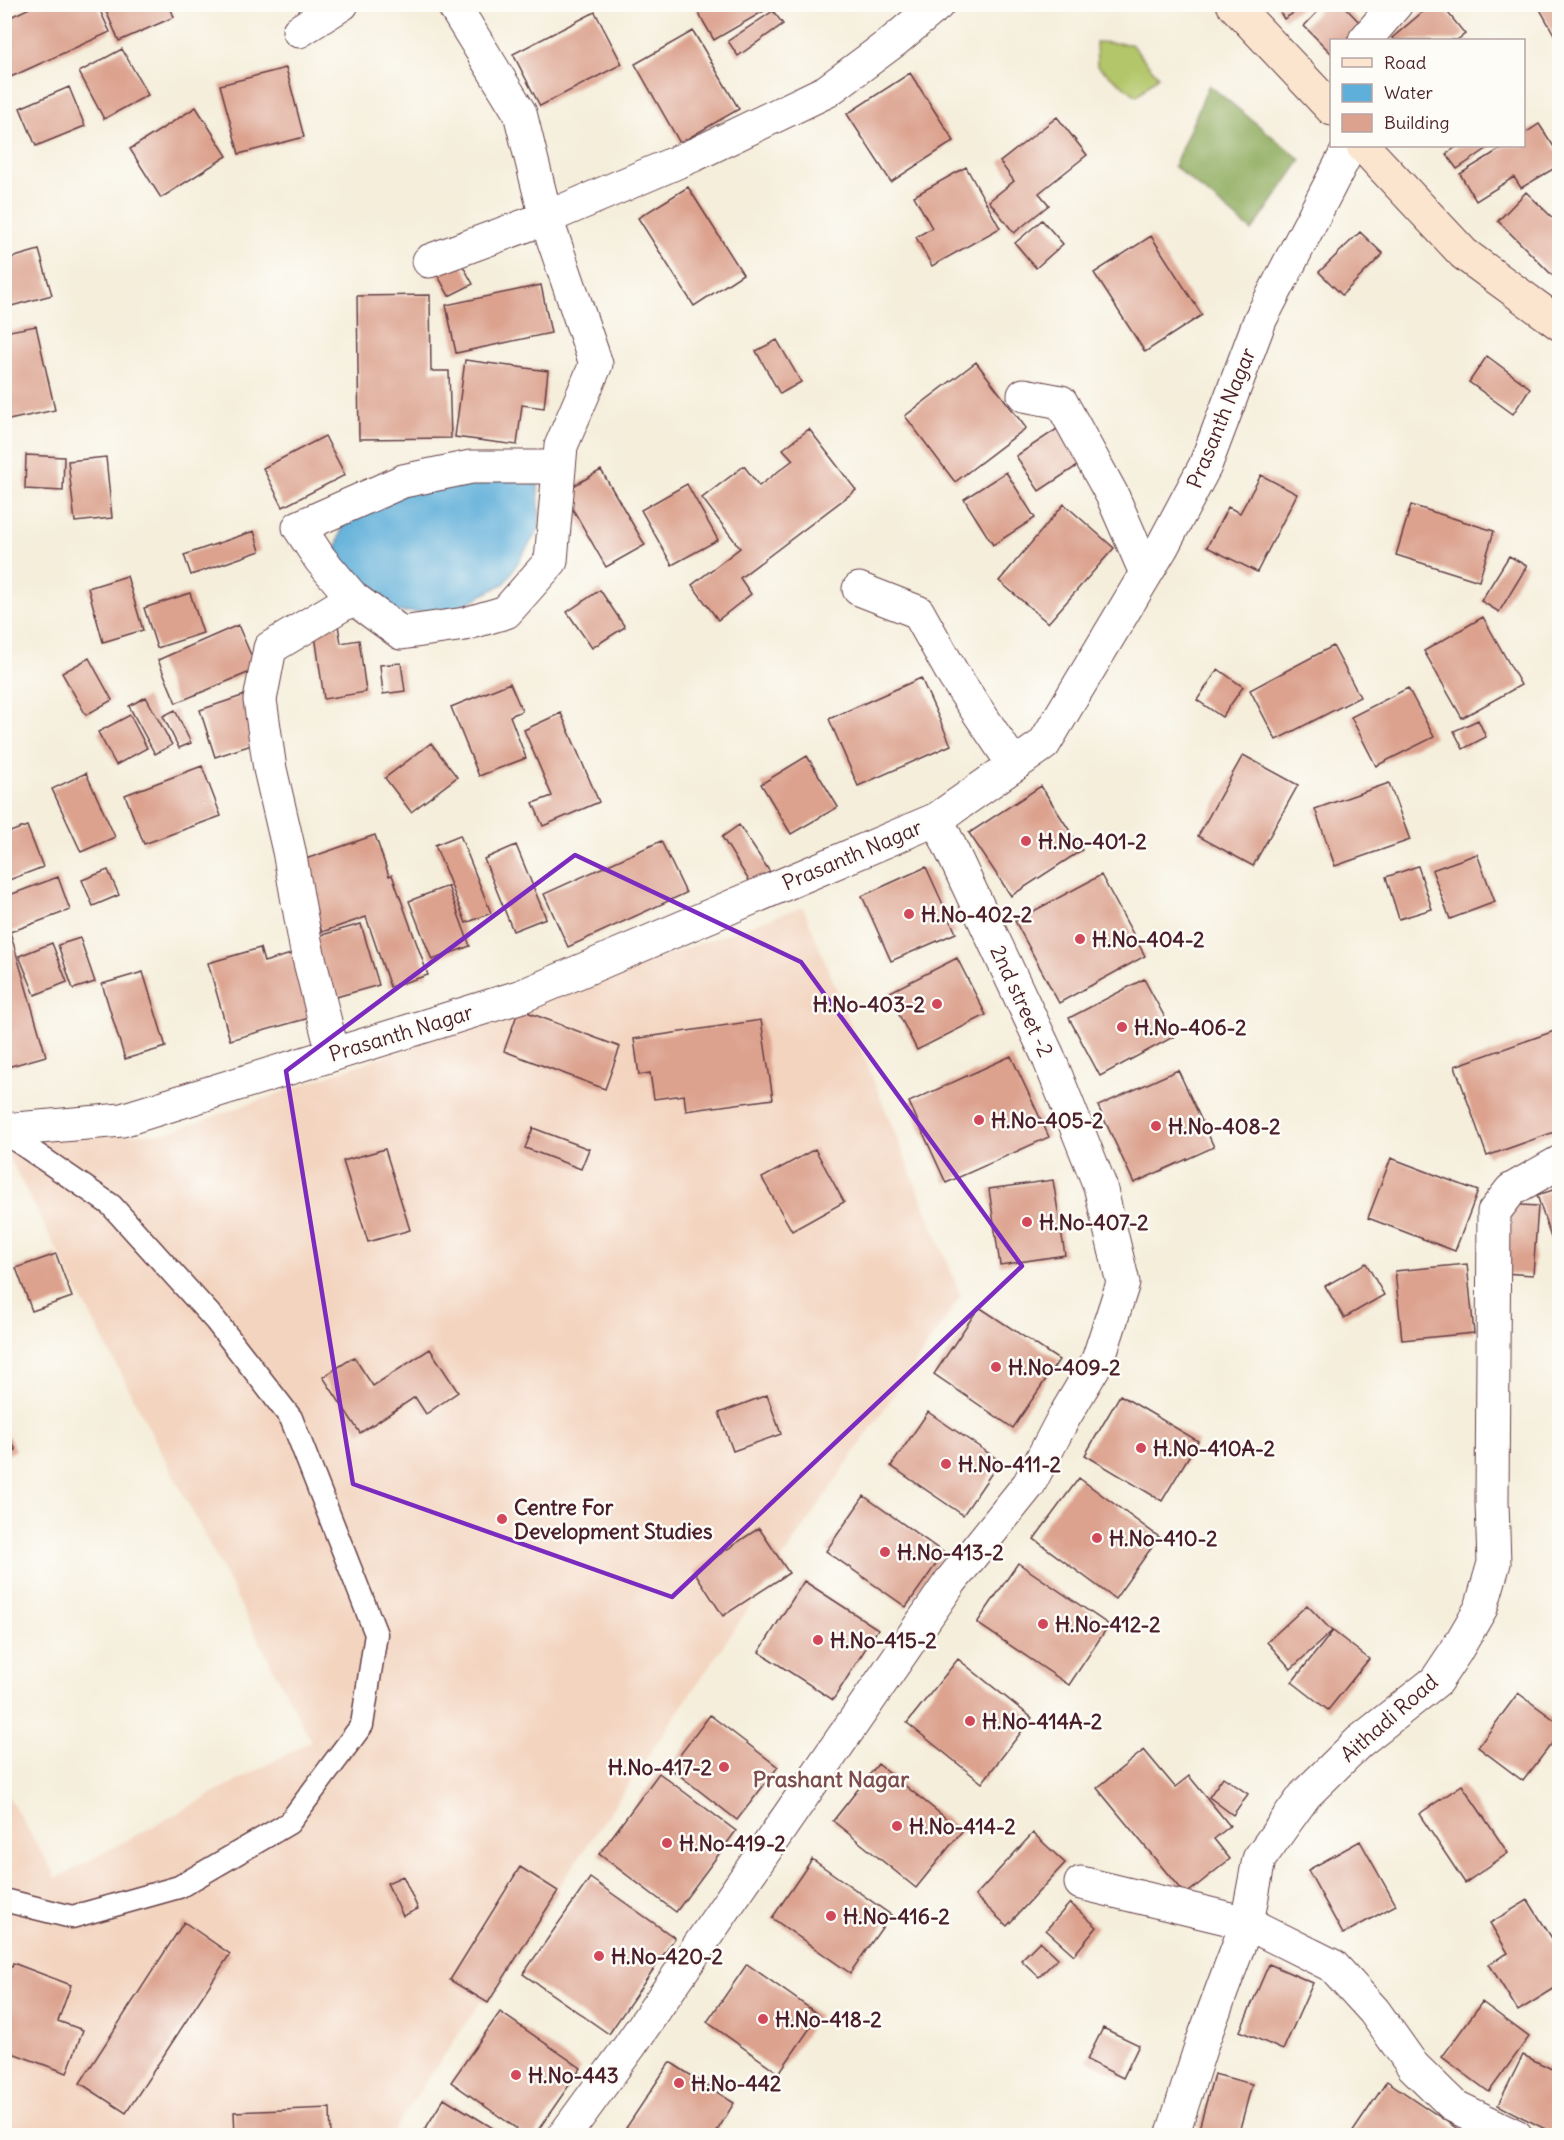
<svg xmlns="http://www.w3.org/2000/svg" width="1564" height="2140" viewBox="0 0 1564 2140" font-family="Delius,sans-serif">
<rect width="100%" height="100%" fill="#fdfcf7"/>
<filter id="ink" filterUnits="userSpaceOnUse"><feTurbulence type="fractalNoise" baseFrequency=".0167" numOctaves="2"/><feDisplacementMap in="SourceGraphic" scale="12" xChannelSelector="R" yChannelSelector="G"/><feConvolveMatrix kernelMatrix="1 2 1 2 8 2 1 2 1" color-interpolation-filters="sRGB"/></filter>
<filter id="wash" filterUnits="userSpaceOnUse"><feTurbulence type="fractalNoise" baseFrequency=".008" numOctaves="4" result="noise"/><feDisplacementMap in="SourceGraphic" scale="24" xChannelSelector="R" yChannelSelector="G"/><feGaussianBlur stdDeviation="1.35" result="paint"/><feColorMatrix in="noise" values="0 0 0 0 0 0 0 0 0 0 0 0 0 0 0 0 0 1.4 0 .05"/><feComposite in="paint" operator="in"/></filter>
<g filter="url(#wash)">
<rect width="100%" height="100%" fill="#f5eedb"/>
<path fill="#f3d4bf" d="M803 907 961 1296 390 2135H6L4 2134V1789L57 1878 311 1741 5 1150V1140L167 1133Z"/>
<path fill="#b3c669" stroke="#7e724a" stroke-width="1.5" d="M1096 42 1131 44 1158 76 1137 96 1097 66Z"/>
<path fill="#8eab5d" stroke="#6c6544" stroke-width="1.5" d="M1209 85 1301 160 1252 231 1174 166Z"/>
<path fill="#5eafd9" stroke="#546782" stroke-width="1.5" d="M537 463 540 527 505 583 451 612H374L335 553 348 505Z"/>
<g id="blocks">
<path fill="#dca28e" d="M38 4H97L110 32 4 80V20Z
M103 4H169L174 17 119 41Z
M693 4H769L771 7 714 40Z
M1275 4H1308L1284 19Z
M1325 4H1342L1361 24 1345 40H1332V54L1304 26Z
M1432 4H1441L1465 34 1457 40H1395L1392 38Z
M1537 4H1560V33L1555 36Z
M773 11 783 24 738 56 728 41Z
M595 12 622 64 540 106 513 54Z
M693 31 739 109 680 143 635 64Z
M122 49 148 95 104 119 79 72Z
M286 68 304 137 239 154 220 85Z
M910 73 954 141 891 182 847 114Z
M69 87 85 126 36 146 20 108Z
M196 107 227 156 161 198 130 149Z
M1057 117 1087 155 1039 193 1049 205 1014 233 989 201 1014 181 1000 162Z
M1539 124 1560 156V165L1521 188 1514 177 1476 201 1460 174 1505 146H1524V134Z
M1458 146H1491L1457 169 1446 154Z
M966 167 1000 228 932 266 916 237 932 228 914 196Z
M688 187 743 274 694 306 638 218Z
M1526 192 1560 225V278L1557 280 1498 221Z
M1042 220 1063 244 1036 268 1015 243Z
M1360 232 1383 254 1342 295 1319 272Z
M1151 236 1202 315 1145 352 1094 273Z
M39 250 52 295 4 308V260Z
M460 261 473 284 449 296 437 274Z
M541 285 551 333 456 353 446 305Z
M430 295 431 371H449L451 438 359 439 357 296Z
M36 326 55 410 4 421V332Z
M777 340 801 382 780 394 756 351Z
M1487 356 1530 388 1513 414 1469 382Z
M465 360 548 371 544 408 522 405 517 445 455 437Z
M976 362 1026 428 955 482 905 416Z
M1063 425 1086 460 1039 491 1016 456Z
M809 429 856 490 740 578 751 594 718 620 692 585 740 548 702 498 744 466 759 486 793 460 783 449Z
M325 436 345 475 283 507 263 468Z
M26 455 64 457 63 491 25 489Z
M106 457 112 518 75 522 68 461Z
M601 470 645 545 606 567 563 492Z
M1006 472 1035 518 993 545 964 499Z
M1261 475 1297 494 1257 572 1207 547 1228 507 1240 513Z
M687 484 718 540 672 565 641 510Z
M1064 504 1114 548 1048 623 999 581Z
M1411 505 1494 531 1479 581 1396 555Z
M254 531 260 551 191 575 184 555Z
M1509 556 1527 566 1499 612 1481 601Z
M127 576 143 630 103 642 88 588Z
M600 590 625 627 592 648 567 612Z
M190 593 203 633 157 648 144 608Z
M1483 617 1521 685 1462 718 1424 651Z
M238 625 257 669 176 703 158 660Z
M338 625 341 643 359 640 366 692 324 699 314 628Z
M1333 646 1360 697 1276 740 1250 690Z
M89 658 112 700 86 715 62 673Z
M401 663 405 691 383 694 380 665Z
M1218 669 1243 687 1222 717 1197 700Z
M921 678 951 745 858 786 829 719Z
M510 683 522 711 510 716 526 758 479 776 451 707Z
M1408 688 1434 737 1376 766 1351 717Z
M248 694 264 741 215 757 200 710Z
M146 697 172 745 155 754 129 706Z
M175 710 191 743 179 748 163 716Z
M561 713 599 802 543 826 533 803 552 796 524 730Z
M130 715 147 748 116 765 98 732Z
M1478 720 1486 737 1463 749 1454 731Z
M431 743 457 777 411 812 385 778Z
M1243 755 1298 785 1253 866 1198 836Z
M807 756 838 807 791 834 761 784Z
M202 766 221 816 144 844 125 795Z
M86 773 115 837 81 852 52 789Z
M1389 783 1410 840 1335 866 1315 809Z
M1041 786 1082 850 1011 896 969 833Z
M739 825 770 872 751 884 722 837Z
M27 826 43 867 4 882V834Z
M375 835 389 876 392 875 428 975 390 987 366 917 322 932 297 862Z
M460 835 491 913 466 923 435 845Z
M661 841 686 893 568 947 544 894Z
M516 845 546 918 513 931 484 859Z
M1477 854 1495 902 1450 919 1432 870Z
M1418 866 1432 909 1399 919 1386 877Z
M926 867 956 933 891 961 862 896Z
M108 870 119 895 93 906 82 880Z
M1101 875 1145 956 1059 1003 1015 921Z
M58 877 70 910 10 932 46 1056 4 1068V897Z
M448 886 470 946 432 960 409 901Z
M361 924 379 985 329 999 311 938Z
M80 938 95 982 73 989 58 945Z
M52 943 67 982 35 995 19 956Z
M260 948 264 962 301 951 320 1015 230 1040 208 963Z
M957 958 986 1015 917 1050 888 993Z
M143 972 166 1047 125 1059 102 984Z
M1144 979 1175 1036 1100 1076 1069 1018Z
M519 1009 620 1047 605 1089 504 1051Z
M761 1020 773 1099 686 1111 684 1095 654 1099 650 1073 639 1075 634 1039Z
M1560 1029V1130L1487 1156 1455 1066Z
M1011 1056 1049 1137 946 1183 909 1102Z
M1178 1070 1214 1147 1134 1183 1098 1106Z
M533 1128 589 1149 581 1169 525 1148Z
M385 1149 410 1230 368 1242 343 1161Z
M815 1149 844 1202 792 1231 762 1178Z
M1391 1158 1478 1191 1455 1251 1368 1218Z
M1053 1180 1065 1255 1000 1265 989 1189Z
M1560 1188V1262H1559L1537 1195Z
M1507 1204 1538 1206 1533 1275 1503 1273Z
M56 1254 72 1297 32 1311 16 1268Z
M1366 1263 1384 1295 1344 1318 1325 1286Z
M1467 1264 1474 1333 1402 1340 1395 1271Z
M979 1307 1059 1360 1013 1428 934 1374Z
M430 1349 458 1392 426 1414 415 1397 360 1433 323 1377 354 1357 373 1386Z
M767 1395 781 1434 733 1451 719 1413Z
M1120 1395 1198 1441 1162 1501 1085 1455Z
M928 1412 1000 1461 963 1515 891 1466Z
M4 1429 16 1450 4 1457Z
M1079 1478 1159 1537 1115 1599 1034 1539Z
M864 1496 944 1553 906 1607 826 1551Z
M759 1528 789 1573 723 1616 694 1571Z
M1018 1563 1109 1625 1069 1685 977 1623Z
M804 1581 878 1629 833 1700 759 1652Z
M1307 1605 1332 1631 1291 1669 1267 1642Z
M1333 1631 1369 1659 1328 1710 1292 1682Z
M958 1659 1032 1718 982 1783 907 1723Z
M1518 1693 1560 1724V1733L1523 1781 1478 1747Z
M710 1715 778 1767 737 1820 670 1768Z
M1144 1750 1175 1787 1189 1776 1230 1826 1214 1839 1230 1859 1185 1895 1097 1788Z
M878 1764 962 1831 916 1888 833 1821Z
M659 1773 736 1831 676 1912 599 1854Z
M1223 1777 1248 1794 1233 1815 1209 1797Z
M1462 1785 1508 1853 1465 1883 1419 1814Z
M1033 1833 1065 1863 1007 1926 975 1896Z
M1360 1841 1396 1905 1343 1934 1308 1870Z
M812 1859 891 1915 850 1973 772 1918Z
M520 1867 558 1891 488 2003 450 1980Z
M403 1876 418 1909 403 1916 387 1883Z
M590 1878 675 1938 609 2034 523 1974Z
M1528 1900 1560 1951V1985L1518 2011 1489 1964 1508 1953 1490 1923Z
M1070 1903 1097 1927 1074 1955 1046 1930Z
M184 1922 230 1954 126 2113 80 2083Z
M1040 1941 1058 1958 1039 1977 1021 1960Z
M13 1963 71 1985 58 2021 83 2030 67 2073 4 2050V1964L12 1967Z
M747 1964 819 2015 779 2073 707 2022Z
M1269 1964 1313 1983 1283 2050 1240 2031Z
M1482 2002 1529 2037 1489 2092 1442 2057Z
M500 2012 581 2068 534 2136H527L451 2082Z
M1103 2028 1139 2045 1123 2078 1087 2060Z
M1523 2055 1560 2073 1559 2136 1498 2105Z
M670 2062 734 2103 714 2136H637L626 2128Z
M1214 2074 1252 2084 1238 2136H1197Z
M1387 2081 1459 2130 1454 2136H1350Z
M444 2098 506 2136H421Z
M330 2108 331 2136H235L234 2112Z"/>
</g>
</g>
<g filter="url(#ink)">
<use href="#blocks" fill-opacity="0" stroke="#643e45" stroke-width="1.5"/>
<g fill="none" stroke-linecap="round" stroke-linejoin="round">
<defs>
<path id="service" d="M4 1132 111 1205 215 1320 291 1418 376 1634 362 1725 289 1823 179 1887 72 1917 4 1900"/>
<path id="minor" d="M299 31 342 4
M1365 40 1396 4
M429 261 546 218 520 113 453 4
M1024 395 1061 402 1112 495 1146 573
M559 467H471L403 481 299 527 320 559 353 598 401 633 465 624 506 612 551 561 561 446 596 364 546 218 696 154 827 91 894 41 938 4
M859 589 918 612 954 676 1014 765
M333 1054 306 946 289 851 270 769 260 700 270 648 353 598
M1081 1883 1247 1923 1333 1966 1374 2011 1413 2066 1454 2106 1516 2136
M564 2136 629 2047 951 1581 1029 1484 1063 1419 1098 1360 1123 1283 1100 1186 1048 1056 937 819
M1172 2136 1202 2043 1247 1923 1259 1859 1305 1795 1359 1742 1436 1681 1456 1651 1481 1608 1494 1563 1492 1502 1494 1212 1511 1190 1560 1162"/>
<path id="tertiary" d="M4 1130 122 1120 522 996 937 819 1044 744 1162 547 1205 466 1260 320 1350 146"/>
<path id="secondary" d="M1233 4 1332 109
M1363 146 1464 254 1560 324"/>
</defs>
<use href="#service" stroke="#643e45" stroke-width="25"/>
<use href="#minor" stroke="#643e45" stroke-width="35"/>
<use href="#tertiary" stroke="#643e45" stroke-width="35"/>
<use href="#secondary" stroke="#643e45" stroke-width="35"/>
<use href="#service" stroke="#fff" stroke-width="22"/>
<use href="#minor" stroke="#fff" stroke-width="33"/>
<use href="#tertiary" stroke="#fff" stroke-width="33"/>
<use href="#secondary" stroke="#fbe5cf" stroke-width="33"/>
</g>
</g>
<path fill="none" stroke="#7b2cbf" stroke-width="4.5" stroke-linejoin="round" d="M575 855 801 962 1022 1266 672 1597 353 1484 286 1071Z"/>
<g fill="#d1495b" stroke="#fdfcf7" stroke-width="2">
<circle cx="1026" cy="841" r="6"/>
<circle cx="909" cy="914" r="6"/>
<circle cx="1080" cy="939" r="6"/>
<circle cx="937" cy="1004" r="6"/>
<circle cx="1122" cy="1027" r="6"/>
<circle cx="979" cy="1120" r="6"/>
<circle cx="1156" cy="1126" r="6"/>
<circle cx="1027" cy="1222" r="6"/>
<circle cx="996" cy="1367" r="6"/>
<circle cx="1141" cy="1448" r="6"/>
<circle cx="946" cy="1464" r="6"/>
<circle cx="502" cy="1519" r="6"/>
<circle cx="1097" cy="1538" r="6"/>
<circle cx="885" cy="1552" r="6"/>
<circle cx="1043" cy="1624" r="6"/>
<circle cx="818" cy="1640" r="6"/>
<circle cx="970" cy="1721" r="6"/>
<circle cx="724" cy="1767" r="6"/>
<circle cx="897" cy="1826" r="6"/>
<circle cx="667" cy="1843" r="6"/>
<circle cx="831" cy="1916" r="6"/>
<circle cx="599" cy="1956" r="6"/>
<circle cx="763" cy="2019" r="6"/>
<circle cx="516" cy="2075" r="6"/>
<circle cx="679" cy="2083" r="6"/>
</g>
<g text-anchor="middle" dominant-baseline="central" stroke-width="5" stroke-linejoin="round" paint-order="stroke">
<g font-size="21" fill="#4a1f2b" stroke="#fdfcf7">
<text transform="translate(1221 418) rotate(-68)">Prasanth Nagar</text>
<text transform="translate(852 855) rotate(-23)">Prasanth Nagar</text>
<text transform="translate(1022 1001) rotate(65)">2nd street -2</text>
<text transform="translate(401 1033) rotate(-17)">Prasanth Nagar</text>
<text transform="translate(1389 1718) rotate(-41)">Aithadi Road</text>
</g>
<g font-size="21" font-weight="bold" fill="#4a1f2b" stroke="#fdfcf7" text-anchor="start">
<text x="1038" y="841">H.No-401-2</text>
<text x="921" y="914">H.No-402-2</text>
<text x="1092" y="939">H.No-404-2</text>
<text x="925" y="1004" text-anchor="end">H.No-403-2</text>
<text x="1134" y="1027">H.No-406-2</text>
<text x="991" y="1120">H.No-405-2</text>
<text x="1168" y="1126">H.No-408-2</text>
<text x="1039" y="1222">H.No-407-2</text>
<text x="1008" y="1367">H.No-409-2</text>
<text x="1153" y="1448">H.No-410A-2</text>
<text x="958" y="1464">H.No-411-2</text>
<text x="514" y="1507">Centre For<tspan x="514" dy="24">Development Studies</tspan></text>
<text x="1109" y="1538">H.No-410-2</text>
<text x="897" y="1552">H.No-413-2</text>
<text x="1055" y="1624">H.No-412-2</text>
<text x="830" y="1640">H.No-415-2</text>
<text x="982" y="1721">H.No-414A-2</text>
<text x="712" y="1767" text-anchor="end">H.No-417-2</text>
<text x="909" y="1826">H.No-414-2</text>
<text x="679" y="1843">H.No-419-2</text>
<text x="843" y="1916">H.No-416-2</text>
<text x="611" y="1956">H.No-420-2</text>
<text x="775" y="2019">H.No-418-2</text>
<text x="528" y="2075">H.No-443</text>
<text x="691" y="2083">H.No-442</text>
</g>
<g font-size="22" font-weight="bold" fill="#7d4d4e" stroke="#fdfcf7">
<text x="831" y="1779">Prashant Nagar</text>
</g>
</g>
<rect width="1564" height="2140" fill="none" stroke="#fdfcf7" stroke-width="24"/>
<rect x="1330" y="39" width="195" height="108" fill="#fdfcf7" stroke="#b5a4a5" stroke-width="1.5"/>
<rect x="1342" y="58" width="30" height="9" fill="#fbe5cf" stroke="#b5a4a5" stroke-width="1.5"/>
<text x="1384" y="69" font-size="18" fill="#4a1f2b">Road</text>
<rect x="1342" y="84" width="30" height="18" fill="#5eafd9" stroke="#b5a4a5" stroke-width="1.5"/>
<text x="1384" y="99" font-size="18" fill="#4a1f2b">Water</text>
<rect x="1342" y="114" width="30" height="18" fill="#dca28e" stroke="#b5a4a5" stroke-width="1.5"/>
<text x="1384" y="129" font-size="18" fill="#4a1f2b">Building</text>
</svg>
